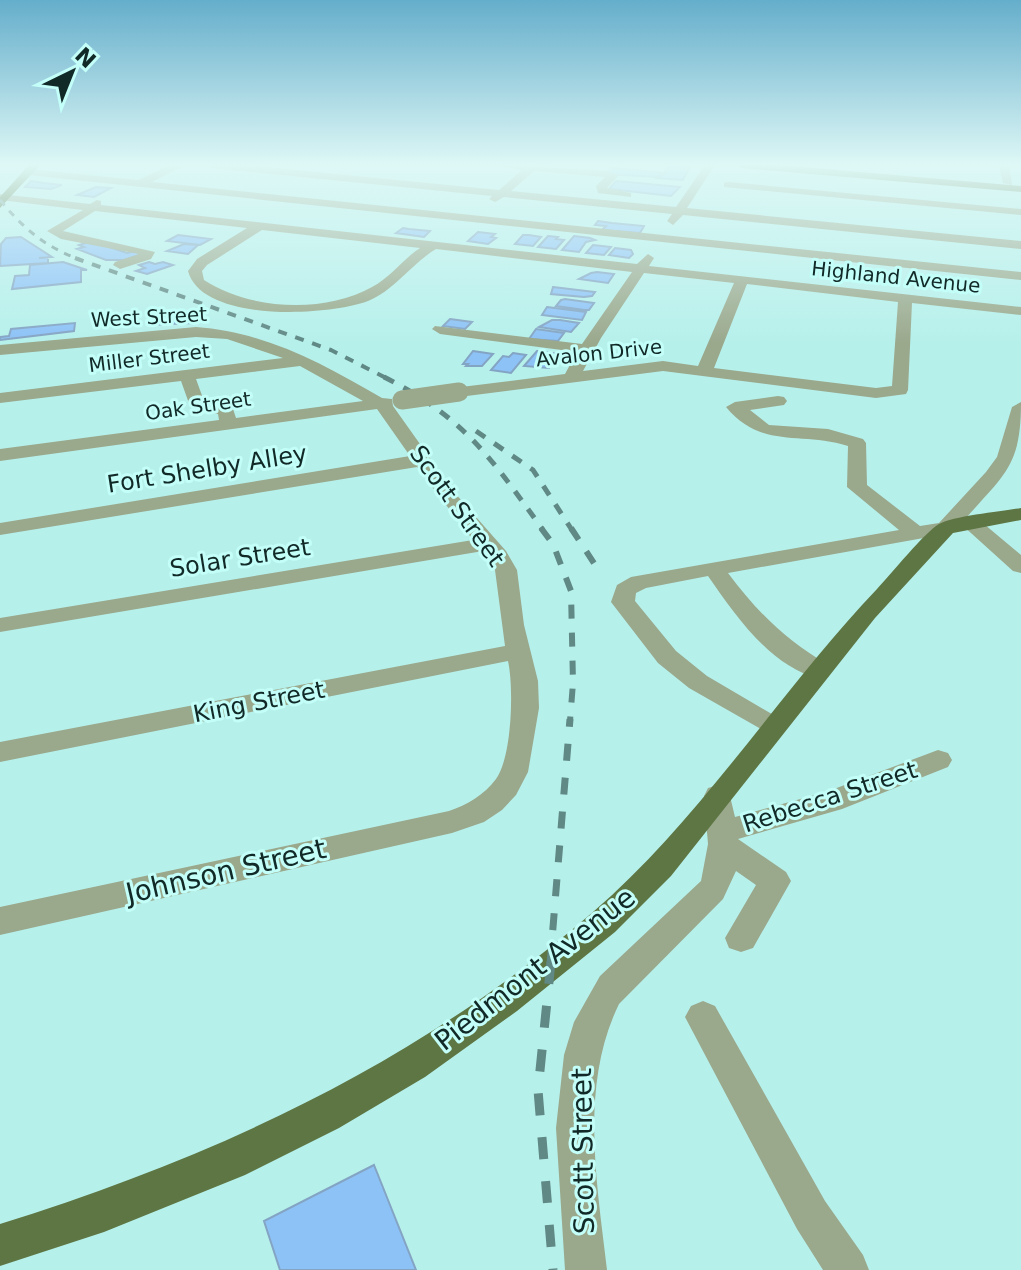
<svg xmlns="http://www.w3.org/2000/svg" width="1021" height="1270" viewBox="0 0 1021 1270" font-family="'DejaVu Sans',sans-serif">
<rect width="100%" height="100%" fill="#b6f0eb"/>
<path fill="#8dc2f7" stroke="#84a4c4" stroke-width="2" d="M668 166 690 167 683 180 655 178 663 175Z
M611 168 635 170 665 173 656 177 606 174Z
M31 181 44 183 62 185 51 189 25 187Z
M616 181 628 182 680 187 671 196 609 189Z
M96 187 111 188 94 197 77 195Z
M598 221 612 223 644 226 640 233 602 230 606 226 595 225Z
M403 228 409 229 430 231 424 237 396 233Z
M478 232 495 234 491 237 496 238 488 244 468 241Z
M178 235 211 239 200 245 167 241Z
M523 235H529L541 237 533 246 515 244Z
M548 236 558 237 556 239 564 240 556 249 538 247Z
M574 236 590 238 595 240 586 242 579 252 562 250Z
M21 237 52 257 39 258H48V263L0 266 1 244 6 238Z
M91 241 127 253 135 251 143 254 124 260H106L77 249 84 247 79 245Z
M184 244 198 245 188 254 167 251Z
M593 245 611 247 604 255 586 253Z
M615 248 631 250 633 254 629 258 609 255Z
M63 262 87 270H81V282L12 289 15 276 29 275 30 265Z
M149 262 155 264 163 262 173 265 147 274 136 271 145 268 139 265Z
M591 273 597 272 614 274 608 283 579 279Z
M553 287 595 292 592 296 584 297 551 294Z
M561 300 565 299 594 303 589 310H584L556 306Z
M547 307 586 312 582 320 542 315Z
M195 315 193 323 148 325 151 317Z
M450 319 472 322 465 329 443 326Z
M552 320H560L579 323 571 332 539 327Z
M75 323 74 331 0 340V337L9 336 11 329Z
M536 329 564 333 558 341 529 339Z
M473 351 493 354 482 366H466L468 364H463Z
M537 351 560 354 549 368 524 366Z
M513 353 526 355 511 373 491 370 503 356 509 357Z
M374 1165 416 1270H280L264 1221Z"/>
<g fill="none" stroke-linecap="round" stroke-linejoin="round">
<path fill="#9aa88c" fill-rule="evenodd" d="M171 165H184L152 182 1021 272V280L28 175 23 172 28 169 138 180Z
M207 165H244L499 190 522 170 497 165 607 171 618 176 607 188 631 193V197L598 193 596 186 605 177 534 171 511 191 676 207 705 165H715L687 208 1021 241V249L683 215 673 225 667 221 672 214 504 197 495 202 489 199 492 196 212 168Z
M999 165H1009L1012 185 1003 183Z
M728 182 1021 209V215L724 187V183Z
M0 194 90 204 97 200 101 201V205L637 264 648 254 654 258 649 266 1021 307V315L912 303 908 390 906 394 876 398 663 371 459 397 451 392 453 388 565 374 577 352 440 334 432 329 435 326 582 344 632 272 436 249C411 264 395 290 368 301 328 316 202 323 188 271L197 259 247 228 95 211 63 231 155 252 151 259 120 269 113 265 115 262 139 254 61 239 47 231 83 210 0 200ZM262 230 420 248C403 259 391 277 372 287 324 314 250 310 204 280L202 271 207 265ZM644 273 734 283 698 366 663 361 583 371 601 338ZM747 284 898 302 892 386 876 388 714 368Z
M196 327C266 332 323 364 382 398L392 399 393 406 454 492 506 551 517 570 524 625 538 681 539 708 528 772 516 795 502 810 484 822 452 833 0 935V907L449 811C467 805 484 795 496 779 512 757 514 688 508 661L0 762V742L505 646 495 570 483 551 0 632V618L473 540 417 467 0 535V523L410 456 377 409 0 461V449L219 420 218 414 191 409 181 381 0 403V393L283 358 227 339 196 337 0 355V345ZM300 366 363 401 236 418 232 406 204 401 196 379Z
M778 396 784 397 787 401 784 405 750 410 769 425 828 429 863 439 866 443 867 485 920 526 939 523 986 472 997 457 1012 407 1021 402C1021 465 1006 473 966 518L978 519 1021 555V573L1013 571 961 524 953 532 946 534 728 573C757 612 786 640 828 665L832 671 828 677 819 679C770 666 735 615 708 576L646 588 636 593 635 601 676 651 707 676 782 720 786 727 782 734 773 736 689 688 658 663 611 602 617 585 631 577 899 530 847 487 848 446C800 431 762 450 726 407L735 402Z
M938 750 948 753 952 760 948 767 842 809 738 839 786 872 791 881 753 948 741 952 729 948 725 938 756 885 736 871 723 899 619 1004C579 1086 597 1183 607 1270H565L556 1128 564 1055 574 1022 600 976 701 881 708 844 704 796 708 788 718 785 728 788 735 817 826 792Z
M703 1001 715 1006 825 1201 863 1255 869 1270H823L797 1229 685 1017 691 1006Z"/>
<path fill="#5e7643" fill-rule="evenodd" d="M737 165H779L1021 186V192L742 168Z
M1021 508V520L953 533 875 618 671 876 615 932 517 1011 425 1077 339 1128 245 1175 104 1232 0 1266V1224C220 1155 416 1064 593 912 700 820 780 691 877 589 890 575 926 531 939 524 953 516 1003 511 1021 508Z"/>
<path fill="#496427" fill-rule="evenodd" d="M29 165H40L0 208V197Z"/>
<path stroke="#608884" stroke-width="3" stroke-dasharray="7 7" stroke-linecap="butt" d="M0 200C24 229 45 247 81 260"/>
<path stroke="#608884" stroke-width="4" stroke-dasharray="9 9" stroke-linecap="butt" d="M75 258 331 350 388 379"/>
<path stroke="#608884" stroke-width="5" stroke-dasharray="11 11" stroke-linecap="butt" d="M384 377C464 417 492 459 543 530
M476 431 533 470 572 530"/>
<path stroke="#608884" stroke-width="6" stroke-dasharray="14 14" stroke-linecap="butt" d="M541 528 553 544 571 591 573 683 570 721
M571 528 599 571"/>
<path stroke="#608884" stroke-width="7" stroke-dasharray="17 17" stroke-linecap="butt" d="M550 964 570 719"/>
<path stroke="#608884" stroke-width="9" stroke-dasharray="22 22" stroke-linecap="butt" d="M551 962 538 1090 553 1270"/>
<path stroke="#9aa88c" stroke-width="19" d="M402 400 459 392"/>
</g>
<linearGradient id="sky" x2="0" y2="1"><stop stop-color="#65aecb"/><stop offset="0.48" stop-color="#def8f6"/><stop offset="1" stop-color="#def8f6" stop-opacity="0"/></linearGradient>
<rect width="1021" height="343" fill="url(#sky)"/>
<g text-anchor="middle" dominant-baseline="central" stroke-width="6" stroke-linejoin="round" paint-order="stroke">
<g font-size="20" fill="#112927" stroke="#c3fef8">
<text transform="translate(896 277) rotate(6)">Highland Avenue</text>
<text transform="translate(149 317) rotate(-3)">West Street</text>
<text transform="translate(599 353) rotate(-6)">Avalon Drive</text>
<text transform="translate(149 358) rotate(-7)">Miller Street</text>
<text transform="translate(198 406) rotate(-8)">Oak Street</text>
</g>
<g font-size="24" fill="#112927" stroke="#c3fef8">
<text transform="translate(207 469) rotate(-9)">Fort Shelby Alley</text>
<text transform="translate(457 506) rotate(54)">Scott Street</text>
<text transform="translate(240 558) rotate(-9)">Solar Street</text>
<text transform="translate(259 702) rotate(-11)">King Street</text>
<text transform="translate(830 797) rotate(-18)">Rebecca Street</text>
</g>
<g font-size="28" fill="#112927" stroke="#c3fef8">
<text transform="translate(226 871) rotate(-13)">Johnson Street</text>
<text transform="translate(535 969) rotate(-38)">Piedmont Avenue</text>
<text transform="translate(583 1151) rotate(-91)">Scott Street</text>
</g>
</g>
<g transform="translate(72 72) rotate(43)" stroke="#c3fef8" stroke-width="6" paint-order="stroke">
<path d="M0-6L14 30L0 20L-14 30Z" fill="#112927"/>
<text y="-12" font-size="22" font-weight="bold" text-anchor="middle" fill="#112927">N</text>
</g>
</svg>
